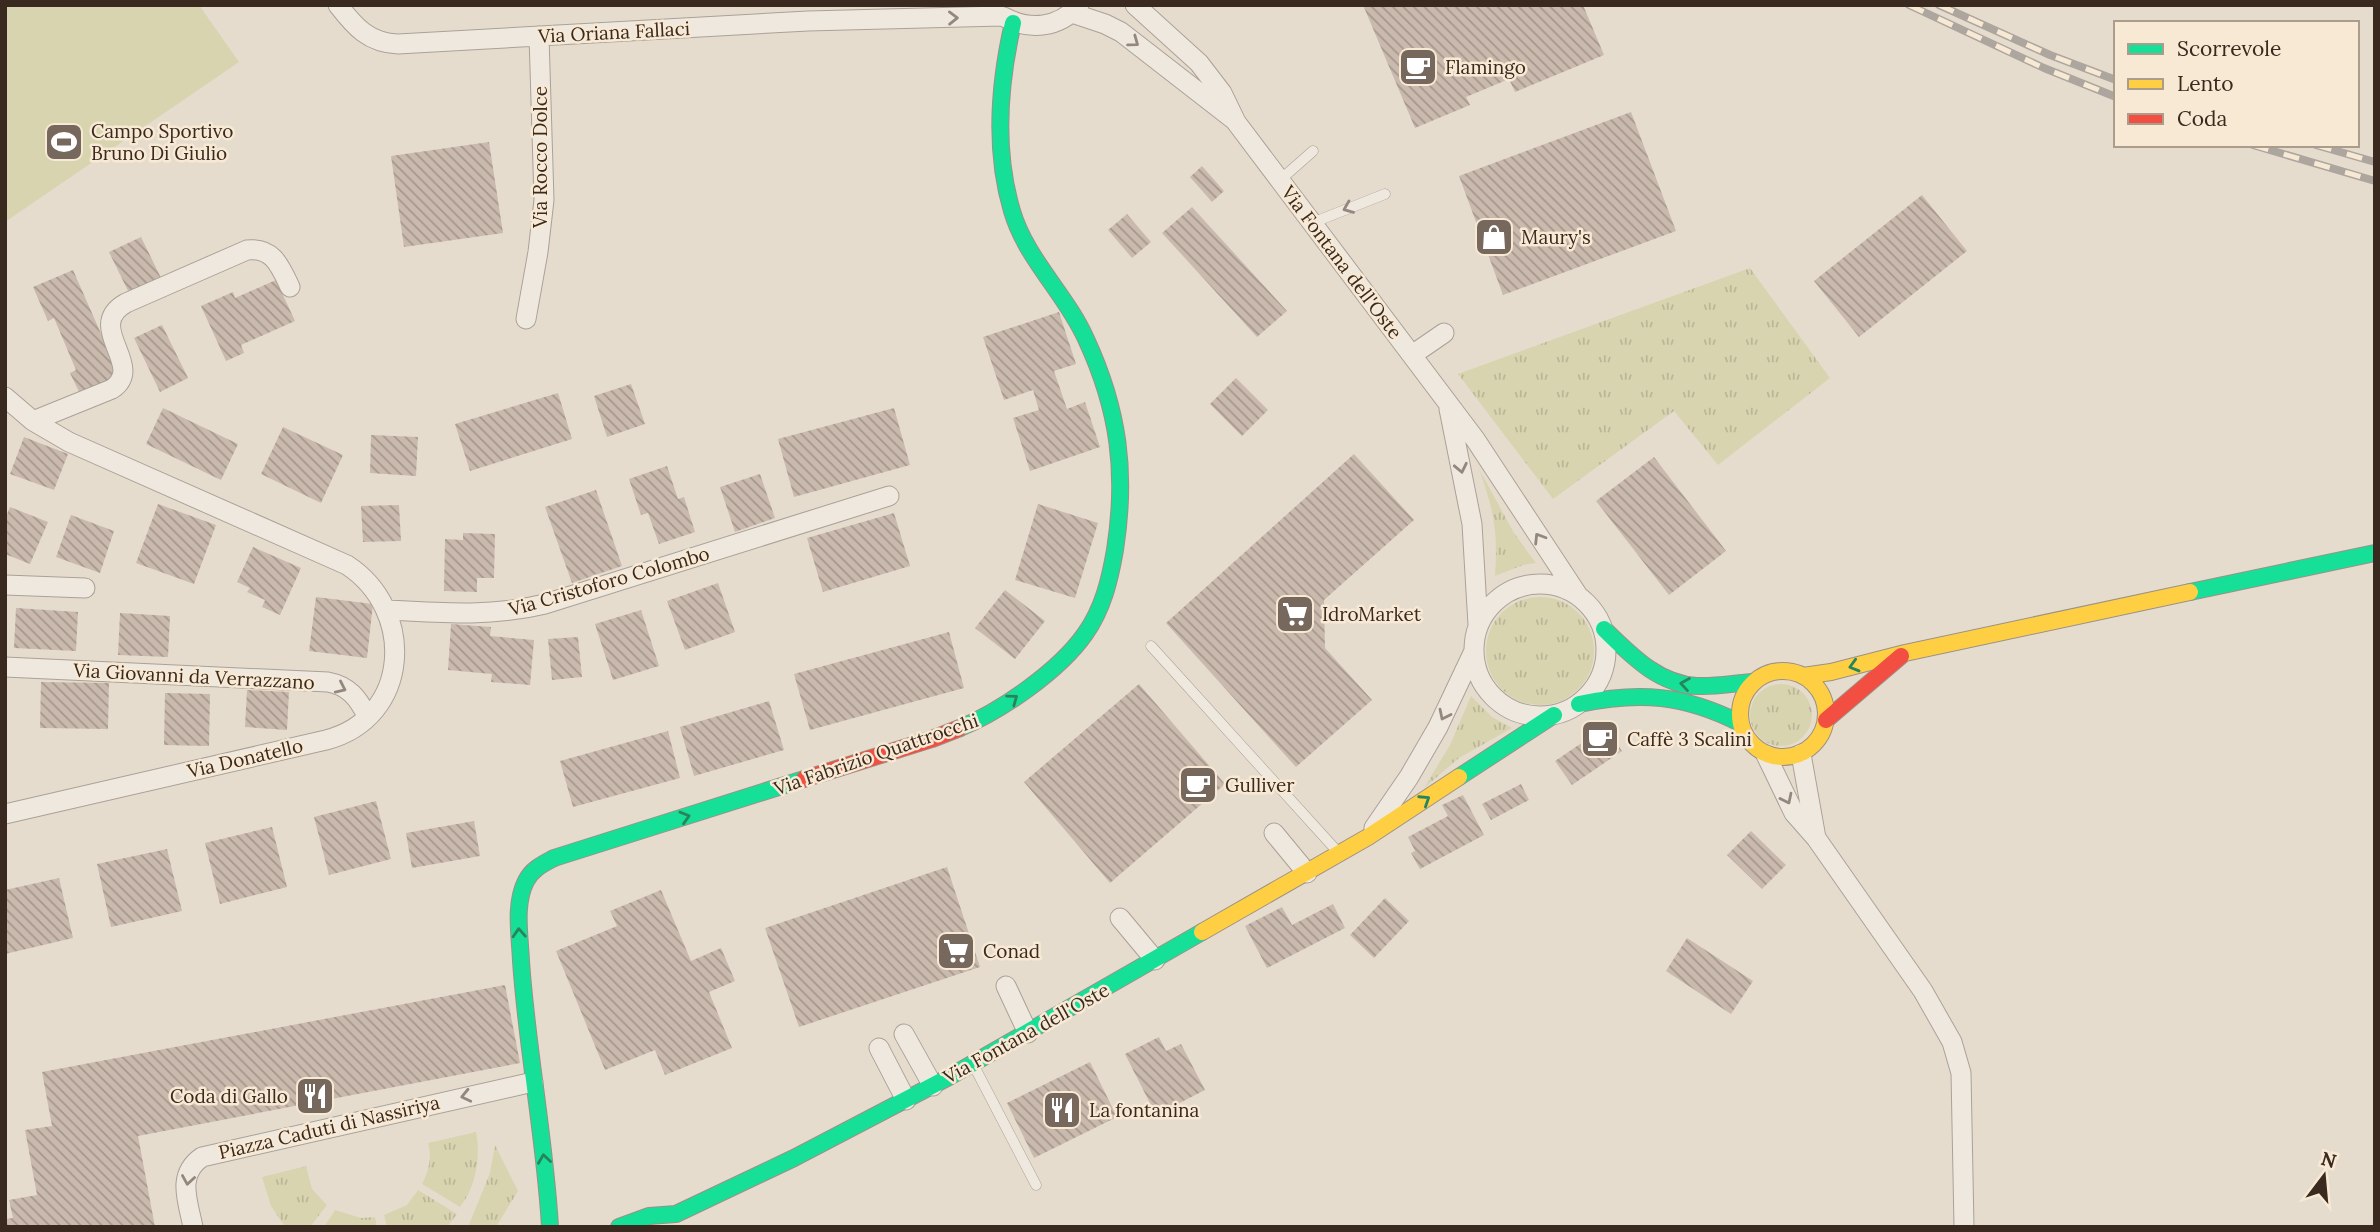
<svg xmlns="http://www.w3.org/2000/svg" width="2380" height="1232" viewBox="0 0 2380 1232" font-family="Lora,serif">
<defs>
<pattern id="grass-tufts" width="24" height="20" patternUnits="userSpaceOnUse" patternTransform="scale(1.75)"><rect width="24" height="20" fill="#d8d4b0"/><path d="M3 7l-1-3M5 7V3M7 7l1-3M15 17l-1-3M17 17v-4M19 17l1-3" fill="none" stroke="#bab697"/></pattern>
<pattern id="building-back-hatch" width="6" height="6" patternUnits="userSpaceOnUse" patternTransform="scale(1.75)"><rect width="6" height="6" fill="#cabaae"/><path d="M-1 5l2 2M0 0l6 6M5-1l2 2" fill="none" stroke="#a5978d"/></pattern>
</defs>
<rect width="100%" height="100%" fill="#e6dcce"/>
<path fill="url(#grass-tufts)" d="M1750 268 1830 378 1718 465 1674 411 1553 499 1458 374Z
M1479 469 1514 533 1536 563 1523 565 1495 576C1498 531 1494 511 1479 469Z
M1486 651a54 54 0 1 1 108 0a54 54 0 1 1-108 0Z
M1750 715a31 31 0 1 1 62 0a31 31 0 1 1-62 0Z
M1471 696 1492 717 1512 728 1459 758 1424 788 1450 745Z
M476 1132C481 1155 476 1188 460 1207L422 1184C429 1170 432 1158 428 1143Z
M495 1145 518 1191 496 1227H468L490 1173Z
M306 1166 312 1189 327 1205 310 1227H285L271 1206 262 1177Z
M418 1190 457 1214 447 1227H387L384 1215 407 1205Z
M335 1210 361 1218 375 1217 377 1227H324Z"/>
<path fill="#d8d4b0" d="M5 5H199L239 62 5 222Z"/>
<path fill="url(#building-back-hatch)" d="M1363 5H1583L1604 55 1515 92 1509 79 1466 97 1470 105 1415 128Z
M1631 112 1676 231 1503 295 1459 176Z
M489 142 503 233 404 247 391 156Z
M1202 166 1224 191 1212 202 1190 177Z
M1922 195 1967 251 1859 337 1814 281Z
M1192 207 1287 311 1257 337 1162 233Z
M1127 214 1151 242 1132 258 1108 230Z
M141 237 163 282 131 297 109 252Z
M73 270 121 379 81 396 70 373 76 370 54 318 48 321 33 287Z
M276 280 295 321 241 345 244 353 226 361 201 306 233 292 235 298Z
M1059 312 1076 364 1054 371 1067 409 1085 402 1100 447 1030 471 1013 418 1039 410 1033 390 1004 400 983 337Z
M162 325 188 378 160 392 134 338Z
M1236 378 1268 410 1242 436 1210 404Z
M631 384 645 424 607 437 594 396Z
M558 393 572 439 470 471 455 424Z
M163 408 238 444 221 480 146 444Z
M894 408 910 465 794 497 778 439Z
M283 427 343 455 321 503 261 474Z
M371 435 418 437 416 476 370 473Z
M24 437 68 454 54 490 10 474Z
M1354 454 1414 520 1324 600 1325 648 1372 700 1296 767 1166 623Z
M1654 457 1726 551 1669 595 1596 501Z
M667 466 678 499 684 497 695 532 659 544 648 513 641 515 629 479Z
M760 474 775 518 735 532 720 487Z
M596 490 622 566 572 583 545 507Z
M158 504 216 525 194 584 136 563Z
M1038 504 1098 523 1075 598 1015 580Z
M399 505 401 541 363 542 361 506Z
M10 507 48 522 30 564 5 554V519Z
M894 513 910 566 823 592 807 538Z
M71 515 114 531 100 573 56 557Z
M463 533 495 534 494 578H477V592L444 591 445 539 463 540Z
M253 547 301 568 280 615 262 607 265 600 247 592 250 588 237 582Z
M718 583 735 632 685 650 667 601Z
M1005 590 1045 621 1015 659 975 628Z
M316 597 373 604 367 658 309 651Z
M16 608 78 612 76 651 14 648Z
M641 610 659 666 613 680 595 624Z
M120 613 170 616 168 657 118 655Z
M451 624 491 627 490 636 534 640 530 685 491 682 492 674 448 670Z
M949 632 964 688 810 730 794 674Z
M578 637 582 677 552 680 548 639Z
M41 682 109 683 108 729 40 728Z
M1139 684 1225 784 1110 883 1024 782Z
M247 690 289 692 287 730 245 727Z
M165 693 210 694 209 746 164 745Z
M769 701 784 750 694 776 680 727Z
M1605 727 1622 751 1572 785 1555 761Z
M668 731 680 778 573 807 560 761Z
M1521 784 1529 800 1491 820 1482 804Z
M1463 795 1484 835 1420 869 1411 853 1415 851 1408 837 1448 816 1442 805Z
M376 801 391 859 329 875 314 817Z
M474 821 480 856 412 868 406 833Z
M272 827 287 887 220 904 205 843Z
M1751 831 1786 865 1762 889 1727 855Z
M167 849 182 911 111 927 97 864Z
M947 867 980 967 799 1027 765 928Z
M59 878 73 938 5 954V890Z
M661 890 691 961 721 948 735 981 709 992 732 1048 665 1075 655 1050 605 1070 556 951 617 926 610 911Z
M1385 898 1409 921 1374 958 1350 935Z
M1333 904 1345 928 1267 968 1245 926 1282 907 1292 925Z
M1687 938 1753 981 1731 1014 1666 971Z
M505 985 520 1063 138 1136 155 1227H5V1219L13 1218 9 1200 37 1195 25 1130 52 1126 42 1072Z
M1159 1037 1166 1051 1181 1044 1205 1090 1156 1115 1125 1054Z
M1090 1062 1117 1117 1034 1158 1007 1103Z"/>
<g fill="none" stroke-linecap="round" stroke-linejoin="round">
<defs>
<path id="lane" d="M1280 180 1313 151
M1312 223 1385 194
M1151 646 1337 851
M973 1064 1036 1185"/>
<path id="street" d="M338 5C355 27 369 43 398 44L808 21 1001 16
M1135 5 1199 63 1222 93 1236 122 1475 439 1577 594
M1072 13 1105 24 1121 32 1233 119
M1004 17C1030 31 1059 28 1079 5
M526 319 538 252 544 200 539 36
M1412 355 1444 333
M5 397 33 421 69 442 347 565C416 610 411 718 326 740L5 814
M1449 409 1472 524 1478 625
M33 421 112 389C147 366 83 327 126 303L247 250C273 247 280 266 290 287
M1474 650a66 66 0 1 1 132 0a66 66 0 1 1-132 0Z
M5 585 85 588
M387 610C441 613 492 617 545 604L889 496
M5 667 328 682C349 686 358 698 367 716
M1801 754 1816 838
M1766 755 1794 813 1816 838 1923 991 1952 1042 1961 1073 1964 1227
M1374 828 1409 777 1438 727 1473 653
M1274 833 1307 873
M1120 918 1155 960
M1006 986 1028 1033
M904 1034 933 1086
M879 1048 906 1100
M193 1227C188 1201 176 1175 202 1157L533 1082"/>
<path id="fast" d="M2190 592 2375 553
M1604 629C1631 655 1658 684 1697 686 1716 687 1735 683 1753 682
M1579 704C1640 691 1684 695 1740 723
M960 728C1001 711 1059 671 1085 634 1103 609 1110 579 1115 550 1127 473 1119 410 1086 339 1066 294 1026 259 1012 211 994 151 999 84 1013 23
M1459 777 1554 715
M550 1227C545 1138 527 1050 521 961 520 936 514 904 526 881 532 869 543 864 554 858L804 779
M619 1227 649 1216 676 1214 794 1158 949 1077 1202 932"/>
<path id="slow" d="M1740 714a43 43 0 1 1 86 0a43 43 0 1 1-86 0Z
M1803 676 1831 672 1905 653 2190 592
M1202 932 1368 837 1459 777"/>
<path id="jam" d="M1826 720 1901 656
M804 779 932 739 960 728"/>
</defs>
<use href="#lane" stroke="#aba196" stroke-width="11"/>
<use href="#street" stroke="#aba196" stroke-width="21"/>
<use href="#fast" stroke="#9b9186" stroke-width="18"/>
<use href="#slow" stroke="#9b9186" stroke-width="18"/>
<use href="#jam" stroke="#9b9186" stroke-width="18"/>
<use href="#lane" stroke="#eee8df" stroke-width="10"/>
<use href="#street" stroke="#eee8df" stroke-width="19"/>
<use href="#fast" stroke="#16e098" stroke-width="16"/>
<use href="#slow" stroke="#ffcf43" stroke-width="16"/>
<use href="#jam" stroke="#f24e42" stroke-width="16"/>
<defs>
<path id="rail" d="M1909 5 2044 68 2116 97
M1939 5 2050 55 2116 80
M2253 145 2375 181
M2316 145 2375 162"/>
</defs>
<use href="#rail" stroke="#ada69f" stroke-width="8"/>
<use href="#rail" stroke="#f7e9d4" stroke-width="5" stroke-dasharray="16" stroke-linecap="butt"/>
</g>
<defs><path id="oneway-chevron" d="M-2-3.5L2.5 0L-2 3.5" fill="none" stroke-width="1.6" stroke-linecap="round" stroke-linejoin="round" transform="scale(1.75)"/></defs>
<g stroke="#94887e">
<use href="#oneway-chevron" transform="translate(953 18) rotate(-1)"/>
<use href="#oneway-chevron" transform="translate(1134 42) rotate(36)"/>
<use href="#oneway-chevron" transform="translate(1348 208) rotate(158)"/>
<use href="#oneway-chevron" transform="translate(1461 468) rotate(78)"/>
<use href="#oneway-chevron" transform="translate(1539 538) rotate(-122)"/>
<use href="#oneway-chevron" transform="translate(341 688) rotate(25)"/>
<use href="#oneway-chevron" transform="translate(1444 715) rotate(116)"/>
<use href="#oneway-chevron" transform="translate(1787 799) rotate(64)"/>
<use href="#oneway-chevron" transform="translate(466 1096) rotate(167)"/>
<use href="#oneway-chevron" transform="translate(188 1180) rotate(99)"/>
</g>
<g stroke="#28845b">
<use href="#oneway-chevron" transform="translate(1854 666) rotate(164)"/>
<use href="#oneway-chevron" transform="translate(1685 684) rotate(-171)"/>
<use href="#oneway-chevron" transform="translate(1013 699) rotate(-36)"/>
<use href="#oneway-chevron" transform="translate(1425 800) rotate(-33)"/>
<use href="#oneway-chevron" transform="translate(685 817) rotate(-17)"/>
<use href="#oneway-chevron" transform="translate(519 933) rotate(-93)"/>
<use href="#oneway-chevron" transform="translate(544 1159) rotate(-98)"/>
</g>
<defs>
<symbol id="cafe-square" viewBox="-11 -11 22 22"><rect x="-9" y="-9" width="18" height="18" rx="4" fill="#76685c" stroke="#f7e9d4"/><path d="M-5.5-4.5H6V0H3Q3 3.5 0 3.5H-2.5Q-5.5 3.5-5.5 0ZM3-3.2v2h1.7v-2ZM-6 4.5H4V6H-6Z" fill="#fff"/></symbol>
<symbol id="stadium-square" viewBox="-11 -11 22 22"><rect x="-9" y="-9" width="18" height="18" rx="4" fill="#76685c" stroke="#f7e9d4"/><path d="M0-5a6.5 5 0 1 0 0 10a6.5 5 0 1 0 0-10ZM-3.5-1.8h7v3.6h-7Z" fill="#fff"/></symbol>
<symbol id="shop-square" viewBox="-11 -11 22 22"><rect x="-9" y="-9" width="18" height="18" rx="4" fill="#76685c" stroke="#f7e9d4"/><path d="M-5-2.5h2.3a2.7 3.5 0 0 1 5.4 0H5L5.5 6h-11ZM-1.5-2.5h3a1.5 2.3 0 0 0-3 0Z" fill="#fff"/></symbol>
<symbol id="supermarket-square" viewBox="-11 -11 22 22"><rect x="-9" y="-9" width="18" height="18" rx="4" fill="#76685c" stroke="#f7e9d4"/><path d="M-6-5.5h2.5l.6 2H6L4.5 2H-2.5L-4.4-4H-6ZM-1.5 3.2a1.3 1.3 0 1 0 .1 0ZM3 3.2a1.3 1.3 0 1 0 .1 0Z" fill="#fff"/></symbol>
<symbol id="restaurant-square" viewBox="-11 -11 22 22"><rect x="-9" y="-9" width="18" height="18" rx="4" fill="#76685c" stroke="#f7e9d4"/><path d="M-5-6h1v4h1v-4h1v4h1v-4h1v5L-1.5 .5V6h-2V.5L-5-1ZM5-6V6H3V1.5H1.5Q1.5-4 5-6Z" fill="#fff"/></symbol>
</defs>
<g fill-rule="evenodd">
<use href="#cafe-square" x="1396" y="45" width="44" height="44"/>
<use href="#stadium-square" x="42" y="120" width="44" height="44"/>
<use href="#shop-square" x="1472" y="215" width="44" height="44"/>
<use href="#supermarket-square" x="1273" y="592" width="44" height="44"/>
<use href="#cafe-square" x="1578" y="717" width="44" height="44"/>
<use href="#cafe-square" x="1176" y="763" width="44" height="44"/>
<use href="#supermarket-square" x="934" y="929" width="44" height="44"/>
<use href="#restaurant-square" x="293" y="1074" width="44" height="44"/>
<use href="#restaurant-square" x="1040" y="1088" width="44" height="44"/>
</g>
<g text-anchor="middle" dominant-baseline="central" stroke-width="5" stroke-linejoin="round" paint-order="stroke">
<g font-size="19" fill="#3a291e" stroke="#f7e9d4">
<text transform="translate(614 32) rotate(-3)">Via Oriana Fallaci</text>
<text transform="translate(540 157) rotate(-90)">Via Rocco Dolce</text>
<text transform="translate(1342 262) rotate(53)">Via Fontana dell'Oste</text>
<text transform="translate(609 581) rotate(-16)">Via Cristoforo Colombo</text>
<text transform="translate(194 676) rotate(3)">Via Giovanni da Verrazzano</text>
<text transform="translate(876 754) rotate(-19)">Via Fabrizio Quattrocchi</text>
<text transform="translate(245 758) rotate(-13)">Via Donatello</text>
<text transform="translate(1026 1033) rotate(-29)">Via Fontana dell'Oste</text>
<text transform="translate(329 1127) rotate(-13)">Piazza Caduti di Nassiriya</text>
</g>
<g font-size="19" fill="#3a291e" stroke="#f7e9d4" text-anchor="start">
<text x="1445" y="67">Flamingo</text>
<text x="91" y="131">Campo Sportivo<tspan x="91" dy="22">Bruno Di Giulio</tspan></text>
<text x="1521" y="237">Maury's</text>
<text x="1322" y="614">IdroMarket</text>
<text x="1627" y="739">Caffè 3 Scalini</text>
<text x="1225" y="785">Gulliver</text>
<text x="983" y="951">Conad</text>
<text x="288" y="1096" text-anchor="end">Coda di Gallo</text>
<text x="1089" y="1110">La fontanina</text>
</g>
</g>
<rect width="2380" height="1232" fill="none" stroke="#3a291e" stroke-width="14"/>
<rect x="2114" y="21" width="245" height="126" fill="#f7e9d4" stroke="#ab9c8b" stroke-width="2"/>
<rect x="2128" y="44" width="35" height="10" fill="#16e098" stroke="#ab9c8b" stroke-width="2"/>
<text x="2177" y="56" font-size="21" fill="#3a291e">Scorrevole</text>
<rect x="2128" y="79" width="35" height="10" fill="#ffcf43" stroke="#ab9c8b" stroke-width="2"/>
<text x="2177" y="91" font-size="21" fill="#3a291e">Lento</text>
<rect x="2128" y="114" width="35" height="10" fill="#f24e42" stroke="#ab9c8b" stroke-width="2"/>
<text x="2177" y="126" font-size="21" fill="#3a291e">Coda</text>
<g transform="translate(2324 1176) rotate(16)" stroke="#f7e9d4" stroke-width="5" paint-order="stroke">
<path d="M0-5L12 26L0 18L-12 26Z" fill="#3a291e"/>
<text y="-10" font-size="19" font-weight="bold" text-anchor="middle" fill="#3a291e">N</text>
</g>
</svg>
